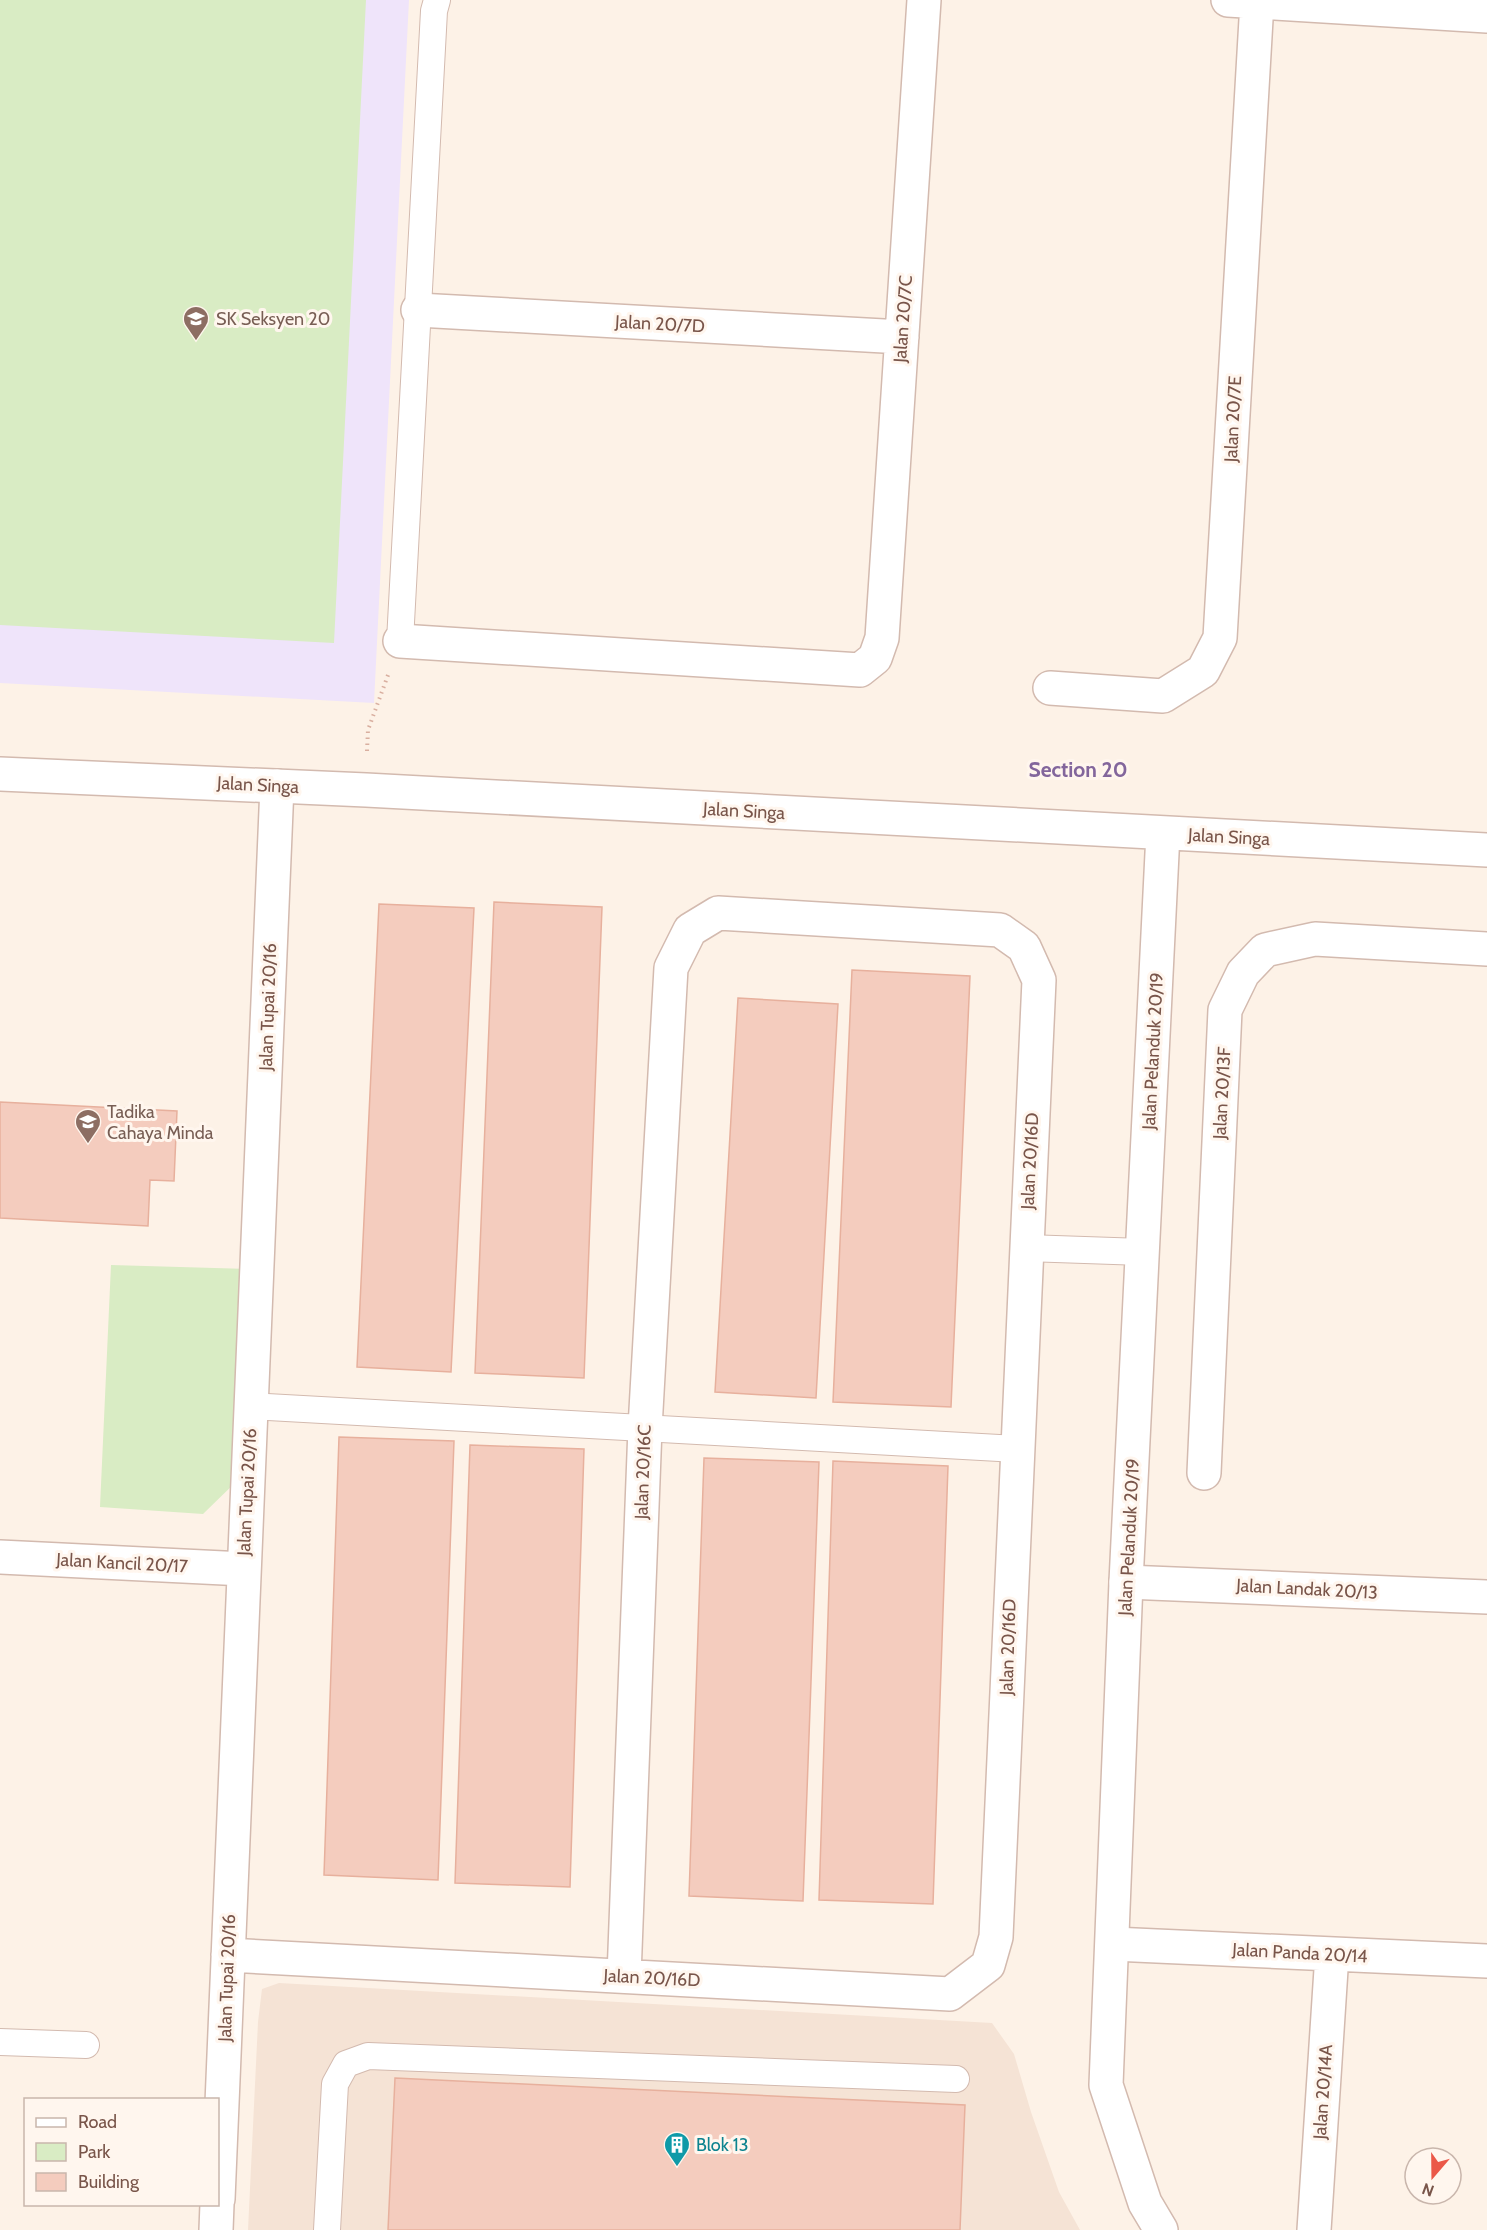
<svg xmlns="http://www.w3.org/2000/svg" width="1487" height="2230" viewBox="0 0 1487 2230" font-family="Cabin,sans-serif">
<rect width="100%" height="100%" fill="#fdf2e7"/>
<path fill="#f5e3d5" d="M279 1983 992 2023 1014 2054 1031 2112 1059 2192 1080 2230H248L258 2022 262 1989Z"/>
<path fill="#efe4fa" d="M0 0H409L374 703 0 683Z"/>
<path fill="#d9ecc4" d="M0 0H366L334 643 0 625Z
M111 1265 249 1269 240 1478 203 1514 100 1507Z"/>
<path fill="#f4ccbe" stroke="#e7b09d" stroke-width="1.5" d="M494 902 602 907 584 1378 475 1373Z
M379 904 474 908 451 1372 357 1367Z
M852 970 970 976 951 1407 833 1402Z
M738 998 838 1004 816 1398 715 1392Z
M0 1102 177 1111 174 1181 150 1180 148 1226 0 1218Z
M339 1437 454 1441 438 1880 324 1875Z
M470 1445 584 1449 570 1887 455 1883Z
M704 1458 819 1462 803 1901 689 1896Z
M833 1461 948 1466 933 1904 819 1900Z
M395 2078 965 2105 960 2230H388Z"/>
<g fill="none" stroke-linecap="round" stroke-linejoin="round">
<defs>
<path id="service" d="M400 641 434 11 437 0
M1026 1248 1143 1252
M251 1406 1017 1449
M0 2042 86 2045
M327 2230 335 2084 346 2064 368 2056 956 2079"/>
<path id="minor" d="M1228 0 1487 16
M418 310 902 337
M400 641 860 670 875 658 882 638 924 0
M1050 688 1163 696 1203 671 1220 638 1257 2
M1204 1473 1225 1010 1243 973 1265 950 1315 939 1487 949
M0 1557 244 1569
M1126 1582 1487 1597
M1113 1944 1487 1961
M228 1955 950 1994 988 1965 996 1937 1039 980 1024 947 1000 930 718 913 690 930 671 968 645 1428 624 1976
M218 2199 277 786
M216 2230 217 2204
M1314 2230 1332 1954"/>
<path id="tertiary" d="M0 774 366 790 1487 850
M1161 2230 1145 2203 1106 2085 1126 1582 1163 833"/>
</defs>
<use href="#service" stroke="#d3baaf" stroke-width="28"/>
<use href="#minor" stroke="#d3baaf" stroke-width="36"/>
<use href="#tertiary" stroke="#d3baaf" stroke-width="36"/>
<path stroke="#d9afa0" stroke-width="4" stroke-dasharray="1.5 4.5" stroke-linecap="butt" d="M367 751 368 730 388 675"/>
<use href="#service" stroke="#fff" stroke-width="26"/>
<use href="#minor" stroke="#fff" stroke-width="33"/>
<use href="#tertiary" stroke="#fff" stroke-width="33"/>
</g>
<defs>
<symbol id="school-pin" viewBox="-11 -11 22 30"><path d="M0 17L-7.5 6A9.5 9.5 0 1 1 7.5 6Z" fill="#8d6e63" stroke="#fff6ee"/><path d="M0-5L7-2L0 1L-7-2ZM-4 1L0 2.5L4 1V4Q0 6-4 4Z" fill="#fff"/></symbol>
<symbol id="building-pin" viewBox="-11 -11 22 30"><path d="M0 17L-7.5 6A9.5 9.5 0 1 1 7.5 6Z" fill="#0f9aa8" stroke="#fff6ee"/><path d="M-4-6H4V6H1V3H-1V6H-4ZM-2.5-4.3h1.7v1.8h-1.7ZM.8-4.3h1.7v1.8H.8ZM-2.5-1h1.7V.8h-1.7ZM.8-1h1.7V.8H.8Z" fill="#fff"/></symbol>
</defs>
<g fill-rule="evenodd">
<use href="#school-pin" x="181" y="304" width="30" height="40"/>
<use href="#school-pin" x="73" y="1107" width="30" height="40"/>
<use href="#building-pin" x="662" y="2130" width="30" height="40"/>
</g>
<g text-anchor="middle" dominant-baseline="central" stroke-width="6" stroke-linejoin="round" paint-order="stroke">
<g font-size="18" fill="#785e54" stroke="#fff6ee" text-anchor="start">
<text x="216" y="319">SK Seksyen 20</text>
<text x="107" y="1112">Tadika<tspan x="107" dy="21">Cahaya Minda</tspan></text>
</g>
<g font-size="18" fill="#79554a" stroke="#fff6ee">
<text transform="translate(903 319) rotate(-86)">Jalan 20/7C</text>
<text transform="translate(660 324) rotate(3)">Jalan 20/7D</text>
<text transform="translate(1233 419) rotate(-87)">Jalan 20/7E</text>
<text transform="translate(258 785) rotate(3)">Jalan Singa</text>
<text transform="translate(744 811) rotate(3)">Jalan Singa</text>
<text transform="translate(1229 837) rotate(3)">Jalan Singa</text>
<text transform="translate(268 1007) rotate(-88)">Jalan Tupai 20/16</text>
<text transform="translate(1153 1051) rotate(-87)">Jalan Pelanduk 20/19</text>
<text transform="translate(1222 1093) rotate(-87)">Jalan 20/13F</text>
<text transform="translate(1030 1161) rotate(-87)">Jalan 20/16D</text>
<text transform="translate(643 1472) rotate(-88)">Jalan 20/16C</text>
<text transform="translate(247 1492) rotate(-87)">Jalan Tupai 20/16</text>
<text transform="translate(1129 1537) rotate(-87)">Jalan Pelanduk 20/19</text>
<text transform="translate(122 1563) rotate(3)">Jalan Kancil 20/17</text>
<text transform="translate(1307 1589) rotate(3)">Jalan Landak 20/13</text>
<text transform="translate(1008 1647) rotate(-88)">Jalan 20/16D</text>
<text transform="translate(1300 1953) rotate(3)">Jalan Panda 20/14</text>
<text transform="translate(227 1978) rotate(-88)">Jalan Tupai 20/16</text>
<text transform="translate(652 1978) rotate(3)">Jalan 20/16D</text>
<text transform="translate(1323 2092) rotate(-86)">Jalan 20/14A</text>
</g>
<g font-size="18" fill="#0d838f" stroke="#fff6ee" text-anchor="start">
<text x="696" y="2145">Blok 13</text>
</g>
<g font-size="21" font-weight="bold" fill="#83669c" stroke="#fff6ee">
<text x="1078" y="769">Section 20</text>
</g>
</g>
<rect x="24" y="2098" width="195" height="108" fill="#fff6ee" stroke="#c9b6ac" stroke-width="1.5"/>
<rect x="36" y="2118" width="30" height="9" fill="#ffffff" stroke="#c9b6ac" stroke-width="1.5"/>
<text x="78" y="2128" font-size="18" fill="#79554a">Road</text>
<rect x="36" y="2143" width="30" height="18" fill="#d9ecc4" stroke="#c9b6ac" stroke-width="1.5"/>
<text x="78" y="2158" font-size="18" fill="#79554a">Park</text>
<rect x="36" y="2173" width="30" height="18" fill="#f4ccbe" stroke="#c9b6ac" stroke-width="1.5"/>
<text x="78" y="2188" font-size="18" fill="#79554a">Building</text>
<g transform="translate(1433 2176) rotate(200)"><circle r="28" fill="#fff6ee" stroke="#c9b6ac" stroke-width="1.5"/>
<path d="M0-4.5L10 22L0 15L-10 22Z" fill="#eb5848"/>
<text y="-9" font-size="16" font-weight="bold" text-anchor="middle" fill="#79554a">N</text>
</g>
</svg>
